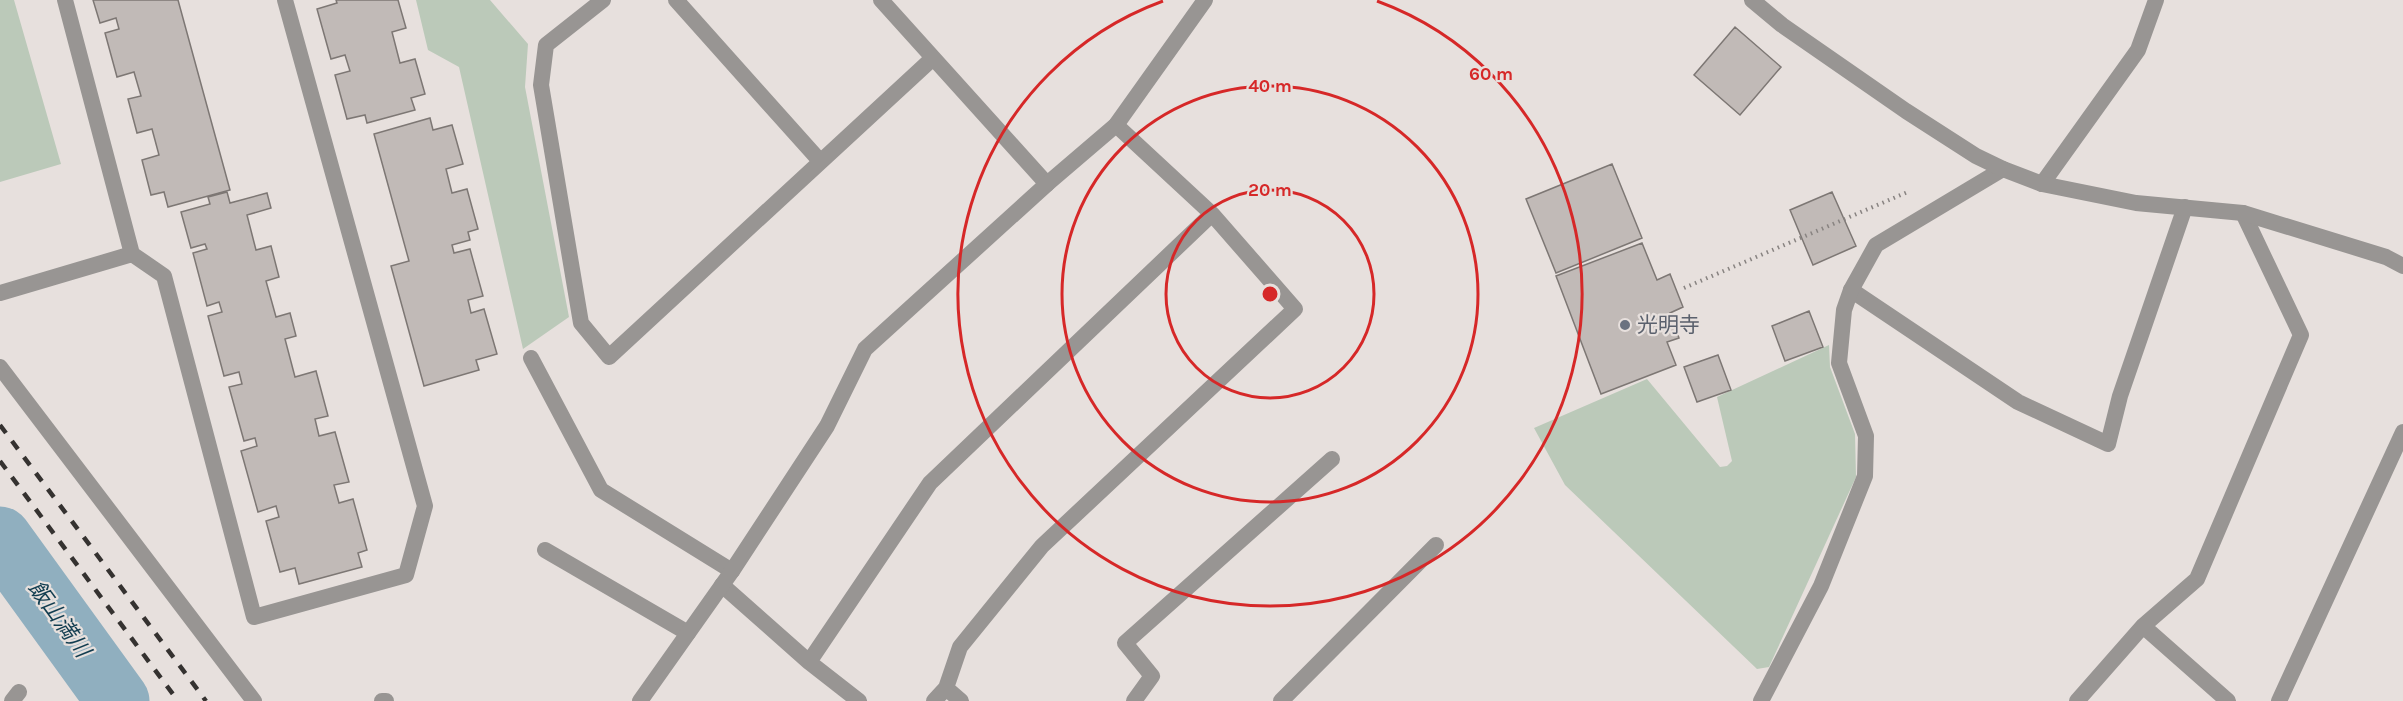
<svg xmlns="http://www.w3.org/2000/svg" width="2403" height="701" viewBox="0 0 2403 701" font-family="Karla,'Noto Sans JP',sans-serif">
<rect width="100%" height="100%" fill="#e7e0dd"/>
<path fill="#bbc9b9" d="M0 0H14L61 164 0 182Z
M416 0H490L528 44 525 87 569 317 523 349 459 67 428 50Z
M1829 345 1830 367 1855 434 1856 477 1769 667 1757 669 1565 485 1534 428 1647 379 1720 467 1727 466 1732 461 1717 397Z"/>
<g fill="none" stroke-linecap="round" stroke-linejoin="round">
<path stroke="#90afbf" stroke-width="63" d="M0 538 118 701"/>
</g>
<path fill="#c1bab7" stroke="#7d7774" stroke-width="1.5" d="M93 0H178L230 190 168 207 164 192 151 195 142 160 159 155 152 129 137 133 128 99 141 96 134 72 117 77 105 33 119 29 116 18 100 23Z
M336 0H398L406 28 392 32 400 63 415 59 425 94 411 98 415 110 367 123 365 115 347 119 335 75 350 71 345 55 331 59 317 9 337 3Z
M1735 27 1781 67 1740 115 1694 75Z
M430 118 433 130 452 125 463 164 446 169 452 193 467 189 478 229 468 232 470 240 452 245 454 253 470 249 483 296 468 300 471 313 484 309 497 354 476 360 479 370 424 386 391 266 409 261 374 134Z
M1612 164 1642 238 1556 273 1526 199Z
M227 192 230 203 267 193 271 208 247 215 256 250 271 246 279 277 266 281 276 317 290 313 296 336 285 339 295 377 316 371 328 416 315 419 319 436 335 432 349 482 334 485 339 503 353 499 367 550 358 553 362 567 299 584 295 568 280 572 266 521 279 517 276 506 258 512 241 451 257 446 255 438 244 441 229 387 242 384 239 372 224 376 208 316 222 312 219 302 207 306 193 253 207 249 205 244 191 248 181 212 210 204 208 197Z
M1832 192 1856 246 1813 265 1790 210Z
M1642 243 1657 280 1670 274 1683 307 1670 313 1679 338 1667 342 1676 365 1601 394 1556 276Z
M1809 311 1823 347 1785 361 1772 326Z
M1718 355 1731 390 1697 402 1684 367Z"/>
<g fill="none" stroke-linecap="round" stroke-linejoin="round">
<path stroke="#888381" stroke-width="4" stroke-dasharray="1.5 4.5" stroke-linecap="butt" d="M1684 288 1910 191"/>
<path stroke="#989593" stroke-width="16" d="M132 254 164 276 254 617 406 575 425 506 285 0
M1851 290 2018 402 2108 444 2120 396 2185 207
M0 293 132 254 65 0
M531 358 601 490 732 571
M545 550 688 633
M1134 701 1152 676 1125 643 1332 459
M1281 701 1436 545"/>
<path stroke="#989593" stroke-width="16" d="M603 0 546 45 541 85 581 323 609 357 933 58
M676 0 820 161
M881 0 1047 184
M2042 184 2138 50 2156 0
M0 367 254 701
M722 585 809 662 859 701
M2143 626 2228 701
M809 662 930 483 1212 214
M946 688 961 701
M12 701 19 692
M382 701H386
M934 701 946 688 960 647 1042 546 1295 309 1212 214 1116 125
M1761 701 1821 586 1865 476 1866 436 1839 363 1844 310 1851 290 1876 245 2003 169
M2077 701 2143 626 2197 579 2301 335 2243 213
M2279 701 2403 432"/>
<path stroke="#989593" stroke-width="16" d="M1752 0 1782 25 1906 111 1976 156 2003 169 2042 184 2136 203 2243 213 2386 257 2403 266
M640 701 732 571 827 426 865 349 1047 184 1116 125 1205 0"/>
<path stroke="#353230" stroke-width="4.5" stroke-dasharray="10 10" stroke-linecap="butt" d="M0 425 206 701
M0 461 178 701"/>
</g>
<g fill="none" stroke="#d62828" stroke-width="3">
<circle cx="1270" cy="294" r="104"/>
<circle cx="1270" cy="294" r="208"/>
<path d="M1377 1A312 312 0 1 1 1163 1"/>
</g>
<circle fill="#6b7280" stroke="#e7e0dd" stroke-width="2" cx="1625" cy="325" r="6"/>
<g text-anchor="middle" dominant-baseline="central" stroke-width="4.5" stroke-linejoin="round" paint-order="stroke">
<g font-size="21" fill="#5b616d" stroke="#e7e0dd" text-anchor="start">
<text x="1637" y="325">光明寺</text>
</g>
<g font-size="22" font-style="italic" fill="#123d50" stroke="#e7e0dd">
<text transform="translate(59 619) rotate(54)">飯山満川</text>
</g>
</g>
<circle cx="1270" cy="294" r="9" fill="#d62828" stroke="#e7e0dd" stroke-width="3"/>
<g font-size="18" text-anchor="middle" font-weight="bold" fill="#d62828" stroke="#e7e0dd" stroke-width="4.5" stroke-linejoin="round" paint-order="stroke">
<text x="1491" y="80">60 m</text>
<text x="1270" y="92">40 m</text>
<text x="1270" y="196">20 m</text>
</g>
</svg>
